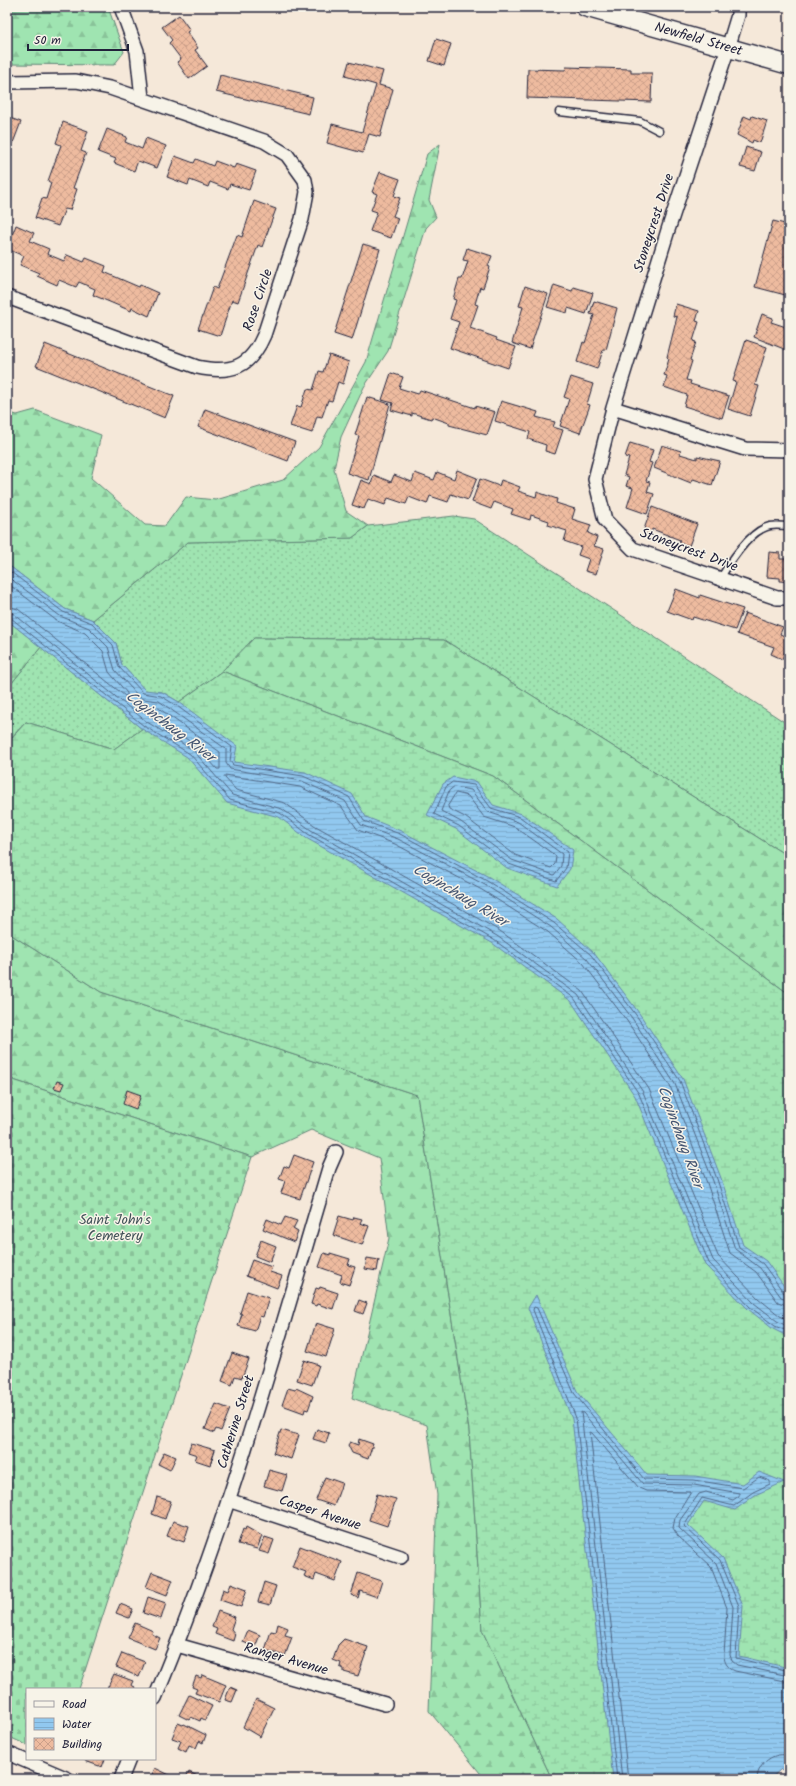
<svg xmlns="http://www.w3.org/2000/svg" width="796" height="1786" viewBox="0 0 796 1786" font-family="Kalam,sans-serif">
<defs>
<pattern id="grass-dots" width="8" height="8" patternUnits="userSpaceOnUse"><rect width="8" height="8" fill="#9fe4b1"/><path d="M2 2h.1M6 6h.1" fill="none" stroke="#89c399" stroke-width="1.8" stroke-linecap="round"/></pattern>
<pattern id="forest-firs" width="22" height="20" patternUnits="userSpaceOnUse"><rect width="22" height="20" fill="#9fe4b1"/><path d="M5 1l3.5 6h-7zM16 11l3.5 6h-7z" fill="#89c399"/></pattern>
<pattern id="wetland-marsh" width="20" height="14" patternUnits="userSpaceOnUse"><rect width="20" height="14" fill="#9fe4b1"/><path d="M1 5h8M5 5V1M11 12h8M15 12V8" fill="none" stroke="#89c399"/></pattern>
<pattern id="cemetery-stones" width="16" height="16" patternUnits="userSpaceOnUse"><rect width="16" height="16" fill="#9fe4b1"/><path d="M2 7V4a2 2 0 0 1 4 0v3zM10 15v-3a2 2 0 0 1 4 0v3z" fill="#89c399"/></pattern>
<pattern id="water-rules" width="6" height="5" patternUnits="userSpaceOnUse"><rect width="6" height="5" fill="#91c8ef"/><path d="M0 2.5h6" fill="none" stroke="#7dacce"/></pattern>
<pattern id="building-cross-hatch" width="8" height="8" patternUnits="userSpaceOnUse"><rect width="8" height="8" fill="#eebb9f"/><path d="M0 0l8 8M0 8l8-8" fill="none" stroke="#cca08a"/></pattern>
</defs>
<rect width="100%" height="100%" fill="#f5e8d9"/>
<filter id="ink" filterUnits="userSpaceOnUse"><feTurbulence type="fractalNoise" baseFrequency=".025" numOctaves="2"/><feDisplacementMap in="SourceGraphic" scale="8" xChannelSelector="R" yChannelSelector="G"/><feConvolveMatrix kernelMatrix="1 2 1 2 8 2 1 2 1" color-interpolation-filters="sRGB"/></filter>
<g filter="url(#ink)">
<path fill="url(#grass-dots)" stroke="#608376" d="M454 516 474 519 789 725V857L444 640 255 638 222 671 179 702 162 692 145 691 122 665 116 643 93 620 188 542 352 538 368 526Z
M41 647 142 729 114 749 26 722 7 742V686L11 684Z"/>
<path fill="url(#forest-firs)" stroke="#608376" d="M59 7H108L124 52 114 65 7 64V10Z
M440 144 429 200 436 217 426 228 388 351 364 387 341 437 334 469 346 511 368 526 352 538 188 542 93 620 65 609 7 564V412L17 415 35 410 101 435 91 478 145 525 165 526 186 497 216 500 283 480 319 447 366 362 427 154Z
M7 620 41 647 11 684 7 686Z
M254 638 444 640 789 857V994L493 776 222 671Z
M7 932 101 992 417 1095 469 1430 482 1630 552 1779H485L429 1711 437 1495 427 1425 352 1398 389 1238 379 1158 311 1130 252 1157 7 1078Z"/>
<path fill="url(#wetland-marsh)" stroke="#608376" d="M222 671 493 776 789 994V1774L781 1769 770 1779H552L482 1630 469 1430 417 1095 101 992 7 932V743L26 722 114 749Z"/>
<path fill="url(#cemetery-stones)" stroke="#608376" d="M7 1078 252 1157 79 1689H27V1745L7 1736Z"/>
<path fill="url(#water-rules)" stroke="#6586a7" d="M7 564 65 609 93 620 116 643 122 665 145 690 162 692 179 702 237 746 234 762 305 772 352 794 366 817 401 831 489 877 557 919 594 953 639 1013 683 1079 721 1178 743 1245 766 1261 789 1293V1337L773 1329 748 1309 705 1265 635 1096 571 1001 492 943 306 838 279 817 227 803 187 757 142 729 7 620Z
M453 777 477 782 493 805 522 814 573 850 570 869 557 886 507 868 456 829 427 815 443 784Z
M536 1295 577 1391 647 1475 695 1476 743 1484 759 1472 784 1482 755 1495 735 1510 704 1501 688 1525 723 1558 743 1606 739 1656 789 1668V1774L781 1769 770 1779H613L572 1419 528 1308Z"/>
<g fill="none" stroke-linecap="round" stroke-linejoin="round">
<path stroke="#4e6483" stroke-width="1" d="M7 569 63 612 92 623 113 645 119 667 143 693 161 696 177 706 232 747 230 761 233 765 303 776 349 797 364 821 400 834 487 881 554 923 591 955 636 1015 680 1081 717 1179 739 1247 763 1264 784 1293 789 1295
M7 576 60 616 89 628 108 647 115 670 139 697 143 699 159 701 226 749V763L230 769 302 781 345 801 361 825 398 839 485 885 551 927 587 959 632 1018 675 1084 713 1181 735 1249 760 1268 781 1297 789 1300
M7 583 57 621 85 633 103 651 109 672 127 693V695L125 696 18 609 7 606
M7 612 14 614 147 722 193 750 232 795 282 809 311 830 497 936 578 995 643 1092 713 1260 754 1303 777 1321 789 1327
M7 617 11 618 144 726 190 754 230 800 280 813 308 834 494 940 574 998 639 1094 709 1263 750 1307 775 1326 789 1332
M142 705 157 707 220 752V769H217L197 746 141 709 140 706Z
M453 782 474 785 491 808 520 817 568 852 566 868 556 881 509 864 459 826 434 814 446 787Z
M454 787 471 790 488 812 518 822 562 854 561 866 554 875 512 860 461 822 441 811 449 791Z
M456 793 468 796 484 817 515 827 556 856 555 864 551 868 515 855 465 817 449 809 448 806Z
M789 1306 778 1302 756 1272 730 1253 707 1183 670 1086 627 1021 583 963 548 932 482 890 395 844 358 830 341 806 300 787 225 775V778L236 790 285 803 314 825 500 931 582 991 649 1089 718 1256 758 1298 780 1316 789 1320
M617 1779 576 1418 533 1310 534 1307 537 1308 574 1393 644 1479 694 1480 743 1488 759 1477 770 1481V1484L753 1492 734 1506 702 1498 684 1526 720 1560 739 1606 736 1658 789 1671
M622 1779 581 1412 583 1413 643 1484 694 1485 739 1493V1496L733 1500 706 1492 699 1494 680 1520 679 1528 716 1563 733 1607 730 1655 732 1661 737 1665 789 1676
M628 1779 590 1432 592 1433 639 1488 646 1491 691 1492 675 1518 673 1528 678 1536 711 1567 727 1608 724 1655C724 1663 728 1668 735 1671L789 1682
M757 1779C757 1764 775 1750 789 1756"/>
</g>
<path fill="url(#building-cross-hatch)" stroke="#22223b" d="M179 15 190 30 187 32 198 48 195 50 207 66 189 79 177 62 181 59 169 43 172 40 162 27Z
M436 39 451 44 444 66 429 61Z
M349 62 383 71 379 85 393 89 380 137 369 134 363 153 327 143 332 124 362 132 376 85 345 76Z
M566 67 631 69V73H652L651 102 527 98 528 69 565 70Z
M220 75 313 97 309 114 216 92Z
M744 116 751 119 752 116 767 121 760 143 753 140 752 143 737 135Z
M10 118 21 122 13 143 7 141V123Z
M63 122 88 131 81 151 86 153 73 188 77 189 70 210 65 209 58 226 35 218 42 198 46 199 51 183 48 181 61 145 56 143Z
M107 129 127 137 125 142 142 149 146 138 166 146 157 168 138 161 134 171 114 163 116 159 98 152Z
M746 147 761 152 755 171 740 167Z
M175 156 194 163 196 159 213 166 215 161 234 168 236 164 256 171 249 190 230 184 228 189 210 182 208 187 190 180 188 185 167 177Z
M380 172 400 179 394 196 400 198 393 216 398 218 391 238 370 231 377 212 371 210 377 194 372 192Z
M254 201 276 209 262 247 258 245 238 302 232 300 220 336 198 329 213 287 217 289 237 235 242 237Z
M773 221 789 225V296L755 287Z
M16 225 34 233 30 241 49 249 47 254 64 261 67 255 84 262 86 258 106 266 104 272 139 287 140 285 158 293 149 316 132 308 131 311 93 295 95 289 79 282 76 287 59 280 57 285 37 276 39 273 20 265 24 256 7 249Z
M363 244 380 249 352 340 334 334Z
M467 248 492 256 488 266 490 267 483 288 480 287 475 304 478 305 470 328 497 338 496 340 516 347 508 368 450 348 459 322 450 319 456 300 453 299 459 279H462L468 261 463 260Z
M554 285 572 291 574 287 593 293 586 314 568 308 567 313 547 307Z
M525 286 548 294 530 349 512 343 523 307 519 306Z
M594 301 617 308 606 350H603L597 369 577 362 583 342 585 343 594 315 590 314Z
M676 304 699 311 696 321 699 322 693 341 696 342 690 360 692 361 686 380 691 381 690 384 729 396 722 418 684 406 687 395 664 387 667 376 664 375 669 359 667 357 677 317 673 316Z
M762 314 773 318 771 322 789 328V351L754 337Z
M746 340 767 347 755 385 759 386 750 416 728 409 736 382 733 381Z
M45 344 174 396 165 418 36 366Z
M329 355 349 362 343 384 338 382 332 401 328 400 322 417 317 416 312 433 290 426 297 406 301 407 307 389 313 390 319 371 323 372Z
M391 373 403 377 399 388 418 394 420 390 475 408V406L495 412 487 435 449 425V423L432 417 431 419 412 413V416L391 410 393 403 382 400Z
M571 377 593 384 587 404 590 405 580 433 560 426 569 399 564 397Z
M367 397 390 404 369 480 347 473 359 436 355 435Z
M501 401 538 412 536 417 555 422 553 427 563 430 555 454 545 451 546 445 528 439 530 432 495 421Z
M205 409 295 442 288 461 198 427Z
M630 443 653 450 649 462 652 463 646 481 650 482 647 492 654 494 647 514 627 507 633 488 626 486 629 477 624 475 629 458 625 457Z
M662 445 681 451 680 454 697 459V456L720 461 712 485 693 479 691 483 654 468Z
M457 470 477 478 468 500 451 494 448 502 430 496 427 504 409 497 406 504 388 498 385 505 368 499 364 509 352 505 361 480 371 484 374 475 391 482 394 475 412 482 415 473 434 480 437 472 454 479Z
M788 474H789V499H787Z
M480 479 499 486 501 480 520 487 518 491 536 497 537 492 557 499 556 503 575 509 572 519 591 525 588 533 597 537 594 546 604 549 596 574 585 571 589 559 578 555 581 547 564 541 567 531 548 525 549 521 531 515 530 520 511 514 513 509 494 502 491 509 472 502Z
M652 507 697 524 689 546 679 542 680 540 652 529 651 535 643 532Z
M769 552 780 553V559H789V582L780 581V578L767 577Z
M676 589 700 598V595L743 609 735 630 693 617 692 620 667 611Z
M745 613 783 627 780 634 789 638V641L782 659 771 654 774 647 737 634Z
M57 1081 64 1083 61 1090 54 1088Z
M127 1090 141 1095 136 1109 123 1104Z
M294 1155 313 1162 300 1199 281 1193 285 1181 279 1179 284 1166 289 1168Z
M339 1216 353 1220 354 1217 362 1219 360 1223 369 1226 362 1245 333 1235Z
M285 1217 297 1221 293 1229 298 1232 294 1242 263 1229 267 1219 281 1225Z
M261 1240 276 1246 270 1262 255 1256Z
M324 1253 330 1255V1253L350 1259 348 1265 355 1267 349 1285 340 1282 342 1275 319 1267Z
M367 1258 379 1260 377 1271 365 1269Z
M252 1260 272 1267 270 1272 282 1276 277 1288 246 1276Z
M320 1287 338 1293 333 1309 317 1304 316 1306 311 1304 316 1288 319 1289Z
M247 1291 269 1298 263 1317 260 1316 255 1331 238 1326 242 1314 240 1313Z
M359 1300 367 1303 363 1314 355 1311Z
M316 1323 335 1329 326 1357 307 1351Z
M232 1353 249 1359 242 1378 235 1376 232 1385 222 1381Z
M304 1360 319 1365 312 1385 297 1380Z
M288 1388 295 1390 296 1388 313 1396 308 1410 305 1409 304 1413 282 1405Z
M216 1404 230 1409 221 1431 216 1429 214 1433 205 1429Z
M317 1429 329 1433 326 1443 313 1439Z
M281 1430 299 1435 291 1459 273 1453Z
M359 1439 373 1444 368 1459 352 1453 348 1445 350 1442 358 1445Z
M191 1443 215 1450 210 1465 195 1460 197 1455 188 1452Z
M164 1452 176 1457 170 1470 158 1464Z
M269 1470 287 1475 282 1491 264 1486Z
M325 1477 342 1483 334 1506 316 1500Z
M377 1494 396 1499 387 1526 369 1520Z
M157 1497 171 1501 165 1519 152 1514Z
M173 1521 189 1526 184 1542 167 1536Z
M246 1527 262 1536 257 1549 238 1544 243 1529 245 1530Z
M265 1537 274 1540 269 1554 259 1551Z
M300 1546 342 1562 335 1581 316 1574 314 1580 304 1576 306 1572 292 1567Z
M152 1572 173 1580 167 1595 146 1587Z
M358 1573 382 1581 377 1597 360 1591 358 1598 351 1595Z
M264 1582 276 1586 270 1605 258 1602Z
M231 1583 247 1589 241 1607 220 1600 223 1589 228 1591Z
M148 1597 166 1603 161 1619 143 1613Z
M120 1604 133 1609 129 1618 116 1613Z
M218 1611 235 1617 231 1629 235 1634 233 1641 215 1634 217 1629 212 1627Z
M135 1623 153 1631 152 1634 160 1638 155 1649 128 1638Z
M278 1624 288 1628 285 1635 292 1637 285 1656 265 1650 271 1631 276 1632Z
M248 1630 260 1635 255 1647 243 1642Z
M344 1639 368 1647 358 1676 344 1672V1669L340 1667 341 1663 333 1660 338 1645Z
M122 1653 145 1662 139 1677 116 1667Z
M114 1674 133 1681 131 1685 135 1687 134 1689H107Z
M202 1675 226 1685 219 1702 195 1693 197 1689 192 1687 196 1676 201 1678Z
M230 1687 237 1690 232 1702 225 1700Z
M189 1695 212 1706 205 1720 201 1718 200 1721 191 1717 189 1720 179 1715Z
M256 1699 274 1708 260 1737 243 1727Z
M178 1723 183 1725 184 1724 206 1735 203 1743 199 1741 196 1748 189 1745 186 1752 178 1748 181 1741 172 1738Z
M86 1759H105L102 1767 85 1761Z
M155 1768 178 1779H150Z
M189 1772 204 1779H186Z"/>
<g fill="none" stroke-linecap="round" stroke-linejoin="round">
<defs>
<path id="service" d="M559 112 640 121 659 131
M720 579C730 562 750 530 770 526 776 525 783 526 789 526"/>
<path id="minor" d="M121 7 137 51 142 98
M7 82 76 81 110 88 264 141 287 155 305 180 307 192 302 219 264 335C250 368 231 374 197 367L7 297
M613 408 668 230 728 48 738 15V7
M789 450 745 449 613 408 595 479 605 520 633 549 777 598H789
M228 1500 401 1557
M177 1645 385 1704
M155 1698C227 1527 276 1346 329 1168L336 1152
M7 1753 68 1779
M121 1779 129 1759"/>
<g id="secondary">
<path id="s1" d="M585 7 789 65"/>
</g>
</defs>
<use href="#service" stroke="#22223b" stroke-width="9"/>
<use href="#minor" stroke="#22223b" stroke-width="16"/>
<use href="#secondary" stroke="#22223b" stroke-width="21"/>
<use href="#service" stroke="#f7f3e8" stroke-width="6"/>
<use href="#minor" stroke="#f7f3e8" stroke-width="13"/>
<use href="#secondary" stroke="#f7f3e8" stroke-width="18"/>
</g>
</g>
<g text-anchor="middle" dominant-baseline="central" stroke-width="3" stroke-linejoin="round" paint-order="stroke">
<g font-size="14" fill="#22223b" stroke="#f7f3e8">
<text stroke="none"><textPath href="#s1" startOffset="118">Newfield Street</textPath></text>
<text transform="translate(654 223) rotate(-72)">Stoneycrest Drive</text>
<text transform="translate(258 300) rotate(-71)">Rose Circle</text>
<text transform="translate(689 550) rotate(20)">Stoneycrest Drive</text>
<text transform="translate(236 1422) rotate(-73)">Catherine Street</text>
<text transform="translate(320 1513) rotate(18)">Casper Avenue</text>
<text transform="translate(286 1659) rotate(16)">Ranger Avenue</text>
</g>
<g font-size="14" fill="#415258" stroke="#f7f3e8">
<text x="115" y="1220">Saint John's<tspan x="115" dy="16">Cemetery</tspan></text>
</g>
<g font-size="15" font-style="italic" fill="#435471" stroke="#f7f3e8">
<text transform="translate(170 727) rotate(37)">Coginchaug River</text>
<text transform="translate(460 896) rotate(31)">Coginchaug River</text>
<text transform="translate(680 1137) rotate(70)">Coginchaug River</text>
</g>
</g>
<rect width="796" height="1786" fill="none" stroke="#f7f3e8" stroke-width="24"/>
<rect x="12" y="12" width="772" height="1762" fill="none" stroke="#22223b" stroke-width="1.5" filter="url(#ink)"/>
<rect x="26" y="1688" width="130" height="72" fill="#f7f3e8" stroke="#a29fa3"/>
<rect x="34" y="1701" width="20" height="6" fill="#f7f3e8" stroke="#a29fa3"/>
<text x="62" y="1708" font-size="12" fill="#22223b">Road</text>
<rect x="34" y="1718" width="20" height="12" fill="url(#water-rules)" stroke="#a29fa3"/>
<text x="62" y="1728" font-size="12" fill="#22223b">Water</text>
<rect x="34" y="1738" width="20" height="12" fill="url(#building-cross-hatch)" stroke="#a29fa3"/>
<text x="62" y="1748" font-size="12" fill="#22223b">Building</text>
<path d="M28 44v6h100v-6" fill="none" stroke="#22223b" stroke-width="2"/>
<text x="34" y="44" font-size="12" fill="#22223b" stroke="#f7f3e8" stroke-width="3" paint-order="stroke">50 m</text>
</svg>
